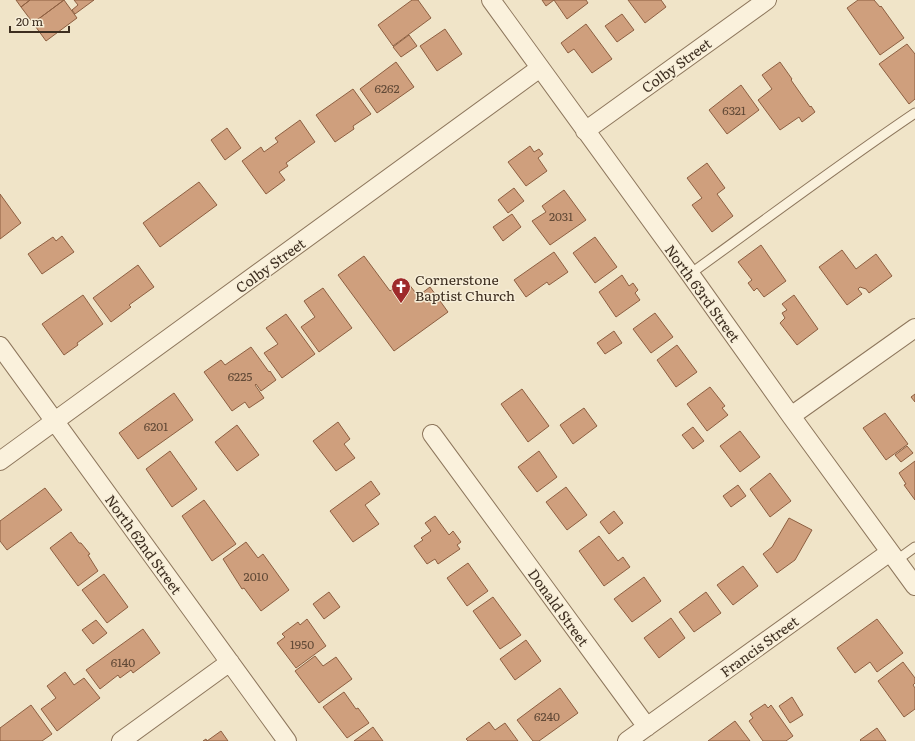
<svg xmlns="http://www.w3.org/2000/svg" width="915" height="741" viewBox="0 0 915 741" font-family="Literata,serif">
<rect width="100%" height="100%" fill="#f0e4c8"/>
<path fill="#cf9f7d" stroke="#8d5f41" d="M16 0H30L21 7Z
M30 0H64L33 23 21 7Z
M64 0 77 18 46 41 33 23Z
M74 0H94L75 14 72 10 78 5Z
M412 0H418L431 18 393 46 378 25Z
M542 0H586L588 3 567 19 554 0 546 6Z
M628 0H661L666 7 645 23Z
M858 0H874L880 7 881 6 904 38 880 55 847 8Z
M622 14 634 30 617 42 605 26Z
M586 24 612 59 592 73 574 49 568 53 561 43Z
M445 29 462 54 437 71 420 46Z
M409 35 417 46 401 57 393 47Z
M907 44 915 54V99L909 104 879 64Z
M396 62 414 87 377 113 360 89Z
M780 62 792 79 791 80 810 107 811 106 815 112 802 122 799 117 780 130 758 100 772 89 762 75Z
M741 85 759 110 727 134 709 110Z
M353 89 371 114 353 126 354 129 335 142 316 115Z
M300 120 315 142 286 163 288 166 279 172 285 180 266 194 242 161 261 147 264 152 278 142 275 138Z
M227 128 241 148 225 160 211 140Z
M530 146 534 152 539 149 543 154 538 158 547 171 526 186 508 162Z
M707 163 725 188 717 194 733 216 712 232 692 205 702 198 687 178Z
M199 182 217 205 160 247 143 223Z
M514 188 524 201 508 213 498 200Z
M564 190 586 220 550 245 532 221 546 212 542 206Z
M0 194 21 223 0 239Z
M512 214 521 227 503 241 493 227Z
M62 236 74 252 42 274 28 254 53 237 56 241Z
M595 237 617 267 595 283 573 253Z
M761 245 786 281 764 297 757 288 754 291 748 283 752 280 738 262Z
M842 250 856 269 876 254 892 276 869 293 866 289 860 287 858 289 862 294 847 305 819 267Z
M554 252 568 272 549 285 547 282 526 297 514 280Z
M364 256 390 291 405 279 418 296 430 287 448 312 394 351 338 275Z
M138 265 154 287 129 305 131 307 111 322 93 298Z
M622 275 629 286 633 283 638 290 635 293 640 300 616 317 599 292Z
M323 288 352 328 319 352 301 327 315 317 304 301Z
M83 295 103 324 77 343 78 345 64 355 42 324Z
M794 295 818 329 797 345 780 323 785 318 782 313 787 310 782 304Z
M655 313 673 337 651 353 633 329Z
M286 314 315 354 282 378 264 353 278 344 266 328Z
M614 331 622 343 605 354 597 343Z
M677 345 697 372 676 387 657 360Z
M251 347 269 372 270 371 276 380 261 391 256 384 255 385 264 398 249 408 245 402 232 411 204 372 221 360 225 365Z
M710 387 725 406 722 408 728 415 707 431 687 404Z
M522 389 549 426 528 442 501 404Z
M174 393 193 420 138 459 119 433Z
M915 394V402L911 397Z
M584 408 597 426 573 444 560 425Z
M885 413 908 444 886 460 863 428Z
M338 422 350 439 344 444 355 458 336 471 313 441Z
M237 425 259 455 237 471 215 442Z
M693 427 704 441 693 449 682 435Z
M740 431 760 457 740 472 720 446Z
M907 446 913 453 901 462 895 455Z
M170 451 197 489 172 507 146 469Z
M539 451 557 477 537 492 518 467Z
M915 461V500L904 485 906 484 899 473Z
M770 473 791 501 770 517 750 489Z
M371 481 380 494 365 505 379 524 353 542 330 511Z
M738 485 746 496 731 507 723 496Z
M566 487 587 515 567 530 546 502Z
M45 488 62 510 7 550 0 541V521Z
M204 500 236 544 212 561 182 516Z
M614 511 623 523 609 534 600 522Z
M435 516 449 535 453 531 461 542 457 545 460 549 438 564 435 559 427 564 414 546 423 540 421 538 431 531 425 523Z
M789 518 812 530 795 560 777 573 763 554 772 547Z
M71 532 79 543H81L90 554 88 555 98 571 78 586 50 548Z
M599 536 618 561 623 557 630 567 604 586 579 551Z
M246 542 258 558 263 554 289 590 261 611 244 588 242 589 223 559Z
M468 563 488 591 467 606 447 578Z
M743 566 758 586 733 605 717 585Z
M104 574 128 607 107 623 82 590Z
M644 577 661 601 632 622 614 599Z
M329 592 340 607 324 619 313 604Z
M706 592 721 613 694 632 679 612Z
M493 597 521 635 500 649 473 611Z
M671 618 685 638 659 658 644 638Z
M307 619 326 646 296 668 277 643 285 637 282 634 298 622 300 625Z
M877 619 903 653 877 672 870 662 855 673 837 648Z
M96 620 107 633 93 644 82 630Z
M143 629 160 653 133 673 131 670 120 678 118 675 100 689 86 670Z
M526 640 541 661 515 680 500 659Z
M315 656 323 666 336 657 352 679 319 703 295 671Z
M903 662 915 678V683L913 685 915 688V709L904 717 878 681Z
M65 672 74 685 84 678 100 698 57 731 41 709 56 698 47 686Z
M560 688 578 713 539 741H533L517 720Z
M344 692 356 709 358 708 369 723 347 738 323 707Z
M792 697 803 715 790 723 779 706Z
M765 704 768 708 771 705 793 736 786 741H763L749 721 753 718 750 714Z
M31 705 52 734 42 741H0V728Z
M735 721 750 741H708Z
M489 722 495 730 505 723 518 741H468L466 739Z
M373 727 383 741H354Z
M877 728 886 741H861L860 740Z
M221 731 228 741H203L206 739 207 741Z"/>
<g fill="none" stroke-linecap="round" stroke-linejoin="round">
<defs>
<path id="lane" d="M690 274C765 220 838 165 915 113
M897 560 915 547"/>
<path id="street" d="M491 0 690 274 791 416 915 586
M585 131 767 0
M0 346 287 741
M791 416 915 328
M432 434 647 727
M0 461 540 68
M121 741 230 662
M627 741 890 552"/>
</defs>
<use href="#lane" stroke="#8d765c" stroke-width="11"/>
<use href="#street" stroke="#8d765c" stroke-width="20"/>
<use href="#lane" stroke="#faf1dc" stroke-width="9"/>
<use href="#street" stroke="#faf1dc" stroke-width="18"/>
</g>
<defs>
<symbol id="church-pin" viewBox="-11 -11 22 30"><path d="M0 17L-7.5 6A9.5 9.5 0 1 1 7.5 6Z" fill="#9e2a2b" stroke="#f7eed8"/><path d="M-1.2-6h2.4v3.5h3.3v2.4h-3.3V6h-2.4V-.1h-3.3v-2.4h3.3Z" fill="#fff"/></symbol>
</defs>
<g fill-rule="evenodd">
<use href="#church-pin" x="390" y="276" width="22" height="30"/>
</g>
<g text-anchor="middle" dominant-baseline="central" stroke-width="3" stroke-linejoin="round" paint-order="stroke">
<g font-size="12" fill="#624a37">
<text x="387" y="88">6262</text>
<text x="734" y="110">6321</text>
<text x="561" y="216">2031</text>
<text x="240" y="376">6225</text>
<text x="156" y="426">6201</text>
<text x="256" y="576">2010</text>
<text x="302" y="644">1950</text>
<text x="123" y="662">6140</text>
<text x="547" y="716">6240</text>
</g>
<g font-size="14" fill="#3d2e20" stroke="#f7eed8">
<text transform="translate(676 65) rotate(-36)">Colby Street</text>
<text transform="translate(270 265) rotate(-36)">Colby Street</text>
<text transform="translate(703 293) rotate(54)">North 63rd Street</text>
<text transform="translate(144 544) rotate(54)">North 62nd Street</text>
<text transform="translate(559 607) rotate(54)">Donald Street</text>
<text transform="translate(759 646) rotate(-36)">Francis Street</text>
</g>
<g font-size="14" fill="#3d2e20" stroke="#f7eed8" text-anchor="start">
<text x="415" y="279">Cornerstone<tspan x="415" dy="16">Baptist Church</tspan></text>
</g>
</g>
<path d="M10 26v6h59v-6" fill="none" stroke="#3d2e20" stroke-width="2"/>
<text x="16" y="26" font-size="12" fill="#3d2e20" stroke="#f7eed8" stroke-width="3" paint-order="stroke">20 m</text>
</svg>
